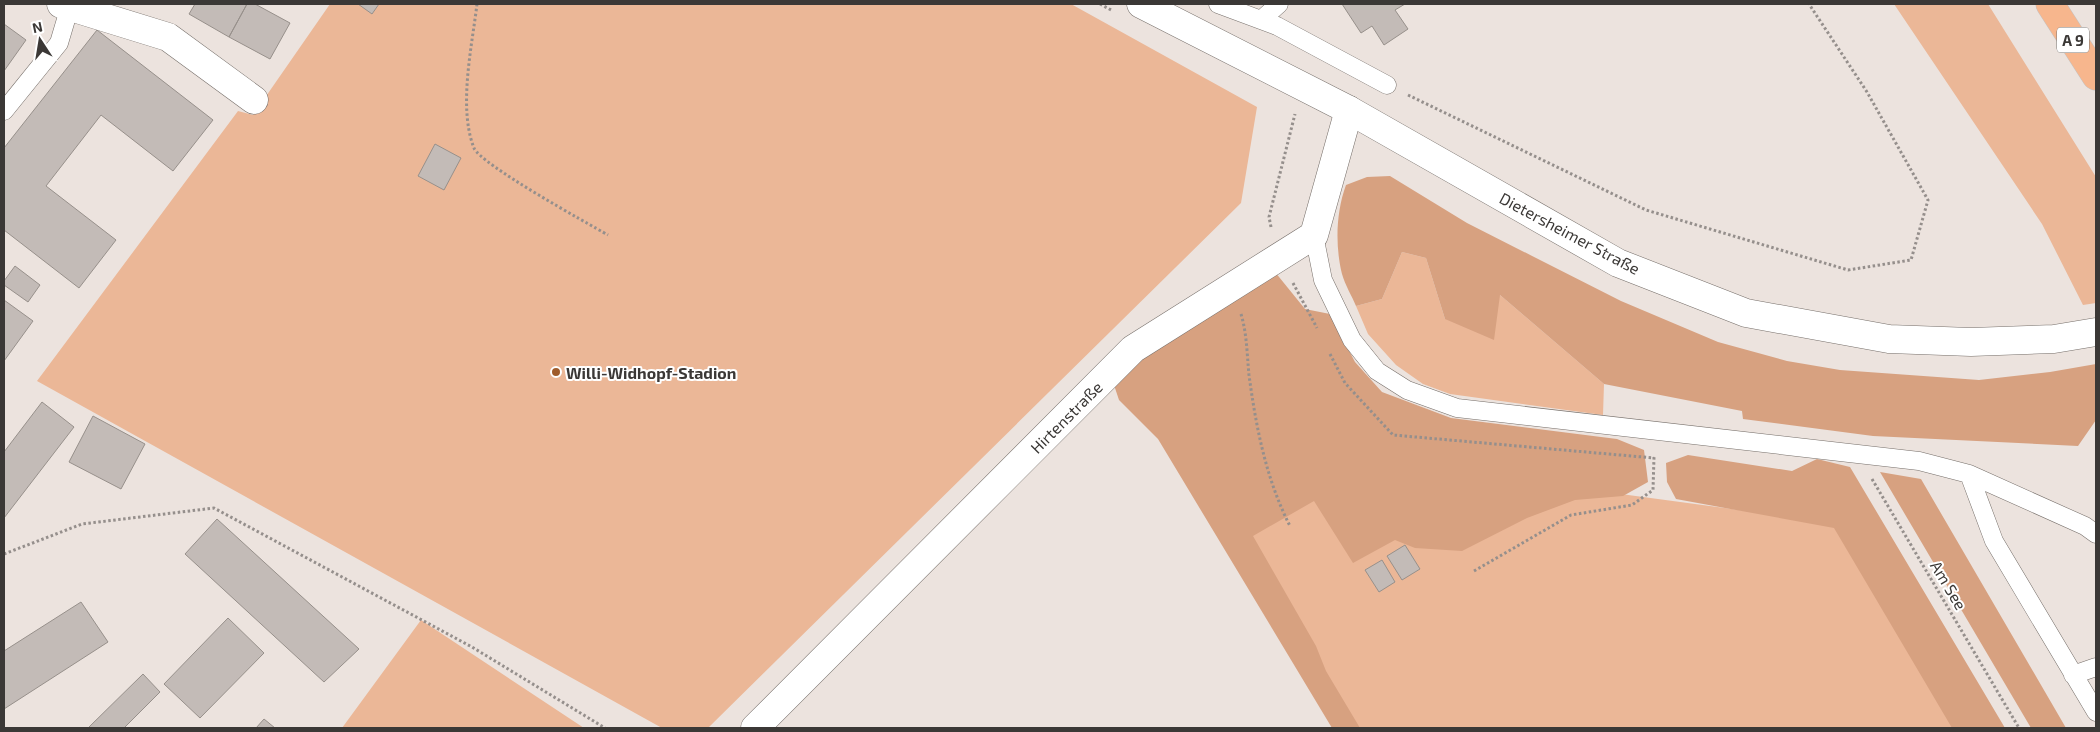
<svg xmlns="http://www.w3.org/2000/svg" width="2100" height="732" viewBox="0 0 2100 732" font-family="'Exo 2',sans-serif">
<rect width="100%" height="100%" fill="#ece3de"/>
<path fill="#ebb797" d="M330 4H1071L1257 107 1241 203 708 728H662L37 381 238 111 253 115Z
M1894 4H1988L2096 177V303L2083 305 2042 224Z
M1402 252 1426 258 1445 319 1500 295 1604 384 1603 415 1450 394 1423 384 1396 365 1368 334 1356 306 1382 299Z
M1322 464 1606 492 1836 523 1958 728H1346L1226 527Z
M421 620 584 728H342Z"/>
<path fill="#d7a180" d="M1390 176 1467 223 1621 301 1718 342 1787 361 1840 370 1979 380 2050 372 2096 364V420L2078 446 1873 436 1743 419 1742 411 1604 384 1500 295 1494 340 1445 319 1426 258 1402 252 1382 299 1356 306C1352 296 1345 285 1342 274 1335 246 1336 212 1346 185L1367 177Z
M1275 272 1305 309 1330 314 1355 362 1382 392 1451 418 1617 439 1644 450 1648 482 1623 496 1575 500 1527 518 1462 551 1415 548 1395 540 1353 563 1314 501 1253 536 1316 646 1326 671 1360 728H1332L1158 439 1119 400 1113 382 1117 374Z
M1688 455 1792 471 1817 459 1850 467 2005 728H1952L1834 528 1676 499 1667 482 1666 463Z
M1880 472 1921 479 2066 728H2031Z"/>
<path fill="#c3bbb7" stroke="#97908b" d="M195 4H247L229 37 189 14Z
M247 4H255L290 23 270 59 229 37Z
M358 4H379L372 14Z
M1342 4H1405L1395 10 1408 29 1384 45 1372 26 1361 33Z
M4 24 26 40 4 71Z
M97 30 213 120 173 171 101 115 46 186 116 240 79 288 4 230V148Z
M435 144 461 158 444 190 418 176Z
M15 266 40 285 28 302 4 285V281Z
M4 300 33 321 4 361Z
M42 402 74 427 4 518V452Z
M93 416 145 444 121 489 69 462Z
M217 519 359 649 324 682 185 554Z
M1405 545 1420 569 1402 580 1387 556Z
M1382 560 1395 582 1379 592 1365 570Z
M81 602 108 642 4 709V651Z
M228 618 264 653 200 718 164 684Z
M143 674 160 692 124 728H88Z
M264 719 275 728H256Z"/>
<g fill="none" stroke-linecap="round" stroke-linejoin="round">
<defs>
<path id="service" d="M1218 4 1277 26 1387 85
M1261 20 1279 4
M4 111 59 43 70 6
M1314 235 1323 280 1352 340 1377 371 1407 390 1457 408 1919 461 1969 474 2085 526 2096 534
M1969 474 1994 541 2096 712
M2073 675 2096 667"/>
<path id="minor" d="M61 4 168 37 254 100
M755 728 1133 349 1314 235 1349 110"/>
<path id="tertiary" d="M1141 4 1349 110 1618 263 1746 313 1889 339 1971 342 2054 339 2096 332"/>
<path id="motorway" d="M2050 4 2096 76"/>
</defs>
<use href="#service" stroke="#766f6a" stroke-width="19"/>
<use href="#minor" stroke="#766f6a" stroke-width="29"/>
<use href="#tertiary" stroke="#766f6a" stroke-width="29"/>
<use href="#motorway" stroke="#c4c3c3" stroke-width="29"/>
<path stroke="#958f8c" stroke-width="3" stroke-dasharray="2.5 2.5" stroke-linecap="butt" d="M477 4C472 46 458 108 474 148 480 164 587 223 608 235
M1100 4 1113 11
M1408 95 1646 210 1848 270 1911 260 1928 200 1867 92 1809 4
M1271 227 1269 217 1295 114
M1293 283 1317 328
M1241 314C1247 334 1247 355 1249 375 1256 427 1266 479 1290 526
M1330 354 1345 383 1393 435 1654 458
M1872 479 2019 728
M4 554 82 524 214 508 472 647 605 728
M1474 571 1571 515 1632 505 1653 490 1654 457"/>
<use href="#service" stroke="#fff" stroke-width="18"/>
<use href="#minor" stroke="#fff" stroke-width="28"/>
<use href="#tertiary" stroke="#fff" stroke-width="28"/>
<use href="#motorway" stroke="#f7b68d" stroke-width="28"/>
</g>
<circle fill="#9f5c2c" stroke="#fff" stroke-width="2" cx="556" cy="372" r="5"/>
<g text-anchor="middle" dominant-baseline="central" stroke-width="4" stroke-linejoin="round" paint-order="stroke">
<rect fill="#fff" stroke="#767472" stroke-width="1" x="2057" y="27.5" width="32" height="25" rx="4"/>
<g font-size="15" font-weight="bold" fill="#3b3836">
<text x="2073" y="40">A 9</text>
</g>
<g font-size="16" fill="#3b3836" stroke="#fff">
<text transform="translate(1570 233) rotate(28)">Dietersheimer Straße</text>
<text transform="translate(1066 417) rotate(-45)">Hirtenstraße</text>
<text transform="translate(1949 585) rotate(59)">Am See</text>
</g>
<g font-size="16" font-weight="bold" fill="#3b3836" stroke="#fff" text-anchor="start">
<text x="566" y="372">Willi-Widhopf-Stadion</text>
</g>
</g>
<rect width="2100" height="732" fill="none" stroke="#3b3836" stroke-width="10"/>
<g transform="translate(40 40) rotate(348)" stroke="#ffffff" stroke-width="4" paint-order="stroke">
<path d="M0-4L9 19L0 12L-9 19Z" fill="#3b3836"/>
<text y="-8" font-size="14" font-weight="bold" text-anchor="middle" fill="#3b3836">N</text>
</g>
</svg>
